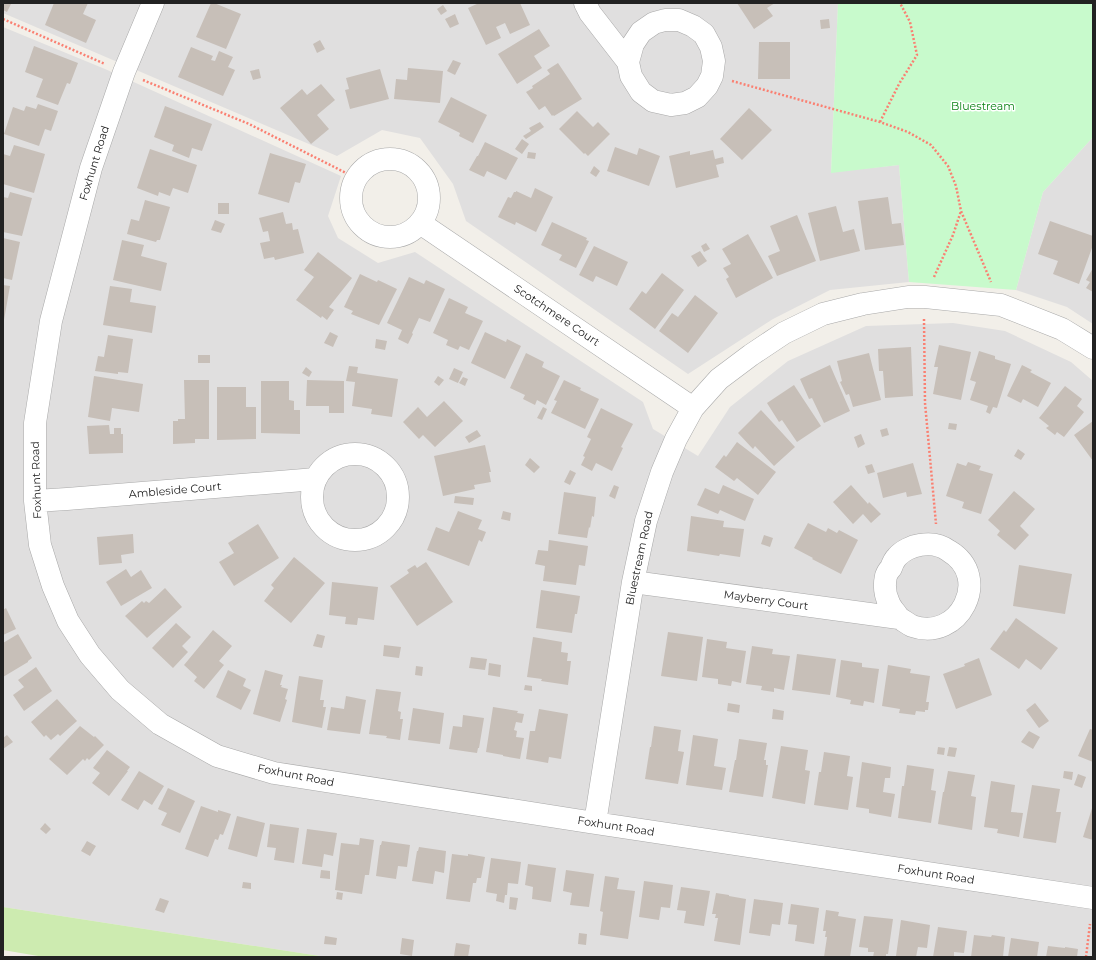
<svg xmlns="http://www.w3.org/2000/svg" width="1096" height="960" viewBox="0 0 1096 960" font-family="Montserrat,sans-serif">
<rect width="100%" height="100%" fill="#f2efe9"/>
<path fill="#e0dfdf" d="M3 3H838L831 172 899 165 909 282 830 290 773 319 688 374 466 221 453 184 420 138 382 130 337 156 3 13Z
M3 27 105 69 341 176 328 216 338 238 378 263 415 252 643 402 653 429 698 456 730 407 788 361 866 326 953 323 1005 331 1071 362 1093 381V957H326L3 907Z
M1093 137V324L1067 307 1016 290 1043 192Z"/>
<path fill="#cdebb0" d="M3 907 326 957H44L3 950Z"/>
<path fill="#c8facc" d="M838 3H1093V137L1043 192 1016 290 909 282 899 165 831 173Z"/>
<path fill="#c7bfb8" d="M3 3 11 4 7 12 3 10Z
M54 3H88L83 14 96 20 86 43 45 25Z
M211 3H214L241 14 226 49 196 37Z
M479 3H520L530 25 510 34 505 23 496 27 501 38 486 45 468 8Z
M737 3H775L767 8 773 16 754 29Z
M443 5 447 11 441 15 437 9Z
M455 14 459 24 450 28 445 19Z
M829 19 830 28 821 29 820 20Z
M539 29 550 46 534 56 542 68 517 84 498 54Z
M320 40 325 49 317 53 313 44Z
M759 42H790V79H758Z
M34 46 78 63 70 84 67 83 58 105 36 97 43 79 25 72Z
M191 47 213 56 211 60 215 61 219 51 233 57 228 67 235 70 223 96 178 77Z
M453 60 461 63 455 75 447 71Z
M558 63 582 99 554 116 553 115 552 116 545 106 539 110 526 92 533 88 532 86 550 74 547 70Z
M408 68 443 71 440 103 394 99 396 79 407 80Z
M259 69 261 78 253 80 250 71Z
M380 69 389 99 350 109 345 90 349 89 346 78Z
M321 84 335 100 317 115 329 129 311 144 280 108 302 89 307 95Z
M451 97 487 115 473 143 459 136 460 133 438 122Z
M38 104 58 111 51 131 45 129 39 146 4 134 13 107 24 111 26 106 36 109Z
M165 106 212 124 202 151 192 148 189 158 172 151 174 145 154 137Z
M749 108 772 130 742 160 720 139Z
M577 111 593 127 598 122 610 134 588 156 585 153 584 154 559 129Z
M540 122 544 127 526 139 523 136 531 131 529 128Z
M522 139 529 144 522 154 515 149Z
M485 142 518 158 506 180 487 171 484 177 469 170 477 156H478Z
M14 145 45 154 34 193 3 184V154L10 156Z
M615 147 637 155 639 148 660 156 649 186 607 171Z
M150 149 197 165 188 193 173 188 170 196 159 192 158 196 137 188Z
M713 150 715 159 723 157 724 163 716 165 719 177 676 188 669 156 690 151V155Z
M528 152 536 153 535 159 527 158Z
M270 153 306 164 300 183 295 182 289 203 258 194Z
M594 166 600 171 596 177 590 173Z
M535 188 553 197 536 232 516 222 515 225 498 217 508 197 511 198 514 192H516V191L531 198Z
M10 192 32 198 22 236 3 232V197L8 198Z
M888 197 892 224 901 223 904 245 865 250 858 201Z
M145 200 170 207 160 240H157L156 242 127 234 131 219 139 221Z
M218 203H229V214H218Z
M836 206 843 232 854 229 860 251 820 261 808 213Z
M283 212 286 224 292 223 293 230 298 229 304 253 275 260 274 257 264 259 260 243 270 241 268 231 263 232 259 218Z
M797 215 816 261 777 276 768 256 780 251 770 226Z
M215 220 225 224 221 233 211 230Z
M1050 221 1093 236V245L1079 284 1053 274 1058 261 1038 254Z
M552 222 587 238 586 240 589 241 576 268 559 260 562 255 541 245Z
M748 234 773 278 736 298 726 279 729 277 723 268 731 264 722 249Z
M3 238 20 242 12 280 3 278Z
M122 240 144 245 141 256 167 263 161 291 113 280Z
M706 243 710 249 704 252 701 246Z
M594 246 628 262 617 286 596 276 593 282 579 275Z
M700 251 707 261 698 267 691 256Z
M318 252 352 278 329 307 334 310 327 320 322 316 321 318 296 300 314 277 304 270Z
M1093 268V292L1086 288 1090 282 1086 280Z
M662 273 684 290 655 329 629 309 642 291 646 294Z
M360 274 377 282 378 280 397 289 379 325 351 314 353 311 344 307Z
M409 277 424 284 426 280 445 289 430 322 419 318 412 333 413 334 408 344 398 339 402 330 387 323Z
M3 285 10 286 4 320H3Z
M110 286 132 289 130 302 156 306 152 333 103 325Z
M695 295 718 313 688 353 659 331 672 313 678 317Z
M449 298 468 307 465 313 483 321 469 350 460 346 458 350 446 345 448 340 433 333Z
M330 332 338 336 333 347 324 343Z
M485 332 506 342 507 339 521 346 505 379 471 363Z
M108 335 133 339 128 373 118 372V374L95 371 98 356 104 357Z
M376 339 387 341 385 350 375 348Z
M939 345 971 352 961 400 933 394 938 367H934Z
M911 347 913 396 885 398 883 371H879L878 349Z
M979 351 995 356V359L1011 364 997 408 993 407 990 414 986 412 988 406 970 400 976 382 970 380Z
M526 353 544 362 542 367 560 376 546 405 537 400 535 405 523 399 525 395 510 388Z
M869 353 881 400 853 407 849 394 846 395 840 382 842 381 837 361Z
M198 355H210V363H198Z
M830 365 850 411 824 423 812 398 809 399 800 379Z
M1022 365 1032 370 1030 372 1051 383 1038 407 1023 399 1021 403 1007 396Z
M349 366 358 367 357 373 398 379 392 417 371 414 372 409 352 406 355 382 346 381Z
M306 367 312 372 309 377 302 373Z
M454 368 463 372 458 383 449 379Z
M94 376 143 384 139 412 112 408 110 421 88 417Z
M438 376 444 380 439 386 434 382Z
M463 377 468 379 465 386 459 383Z
M184 380H209V439H195V443L173 444V421H178V419H185Z
M307 380 344 381V413H329V406H306Z
M564 380 581 388 580 390 599 399 585 429 551 413 557 401 554 400Z
M261 381H289V400L294 401V410H300V434L261 433Z
M794 385 821 426 797 442 782 420 779 422 767 403Z
M1065 386 1082 399 1077 406 1084 412 1064 437 1057 432 1055 435 1046 428 1049 426 1039 418Z
M217 387H246V407H256V439L217 440Z
M444 401 463 421 435 447 423 435 419 439 403 422 418 407 427 417Z
M543 407 547 409 542 420 537 418Z
M601 408 633 424 621 447 623 448 612 471 596 463 592 471 581 465 585 457 583 456 591 439 587 437Z
M761 410 795 447 774 466 755 446 753 449 738 433Z
M1093 421V461L1074 435Z
M949 423 957 424 956 430 948 429Z
M109 425 110 434H114V428H121V434H123V453L89 454 87 426Z
M887 428 889 435 882 437 880 430Z
M477 430 481 436 469 443 465 437Z
M861 434 865 444 858 448 854 437Z
M737 442 776 472 758 495 737 478 734 481 715 467 724 455 726 457Z
M485 445 491 472H489L491 482 474 485 475 489 443 496 434 456Z
M1018 449 1025 454 1021 460 1014 456Z
M530 458 540 467 534 473 525 465Z
M968 462 981 466 979 470 993 474 981 514 962 508 964 502 946 496 957 463 966 466Z
M913 463 922 494 907 497 906 492 883 498 877 473Z
M872 464 875 472 868 474 865 466Z
M570 470 576 473 570 485 564 482Z
M614 485 619 487 615 499 609 496Z
M723 485 754 499 745 521 720 510 718 514 697 505 705 488 719 494Z
M851 485 868 504 869 502 881 514 871 523 863 514 853 524 833 502Z
M1014 491 1035 509 1020 526 1029 535 1015 550 997 535 1000 531 988 520Z
M564 492 596 497 594 517 592 516 590 528 589 527 587 538 558 534Z
M455 496 474 498 473 505 454 503Z
M458 511 482 520 478 529 486 532 482 542 479 540 469 566 427 550 436 527 449 532Z
M503 511 511 513 510 521 501 519Z
M691 516 724 521 723 527 744 529 740 557 720 554 719 556 687 551Z
M808 523 826 532 828 528 837 533 839 530 858 540 841 574 812 559 813 558 794 548Z
M258 524 279 558 234 586 219 562 234 553 228 543Z
M133 534 134 553 121 555 122 563 99 565 97 537Z
M764 535 773 538 770 547 761 544Z
M549 540 588 546 585 566 579 565 576 585 543 581 545 566 535 564 538 550 548 551Z
M294 557 325 583 291 623 264 601 274 588 271 585Z
M426 562 453 602 417 626 390 586 409 573 407 570 415 565 417 568Z
M1019 565 1072 574 1065 614 1013 606Z
M126 569 131 577 141 570 152 588 121 606 106 582Z
M332 582 378 587 374 620 358 618 357 625 345 624 346 617 329 615Z
M165 588 182 607 147 638 125 616 142 601 144 603 146 601 149 603Z
M541 590 580 596 577 614H575L572 633 536 628Z
M6 608 16 629 3 635V610Z
M1016 618 1058 648 1041 670 1026 659 1019 669 990 649 1004 630 1006 632Z
M176 623 191 637 182 646 188 652 173 668 152 648Z
M213 630 232 646 219 661 224 665 204 689 194 681 197 677 184 665Z
M668 632 703 637 697 681 661 676Z
M18 634 32 658 28 661V662L3 677V643Z
M317 634 325 636 322 648 313 646Z
M533 637 562 642 561 652 568 653 567 661H571L568 685 541 681 542 679 527 677Z
M707 639 727 642 726 648 746 651 741 683 732 681 731 686 718 684V679L702 677Z
M384 645 401 647 399 658 383 656Z
M752 646 773 649 772 654 790 656 784 690 774 688V692L761 690 762 686 746 684Z
M797 654 836 659 830 695 792 690Z
M471 657 487 659 485 670 469 668Z
M979 658 992 695 956 709 943 674 965 666 964 664Z
M841 660 862 663V667L879 669 874 703 864 701 863 706 850 704 851 700 836 697Z
M489 663 501 665 500 677 488 675Z
M888 665 911 669 910 673 930 676 926 702H929L928 710H925V712L916 711 915 715 899 713 900 709 882 706Z
M416 666 423 667 422 676 415 675Z
M36 667 52 691 24 711 13 695 24 687 18 680Z
M228 670 246 679 243 686 251 690 241 710 216 697Z
M265 670 283 675 280 685H282L281 687 288 689 285 699 287 700 280 722 253 714Z
M299 676 323 680 320 700H324L323 707H326L322 728 292 722Z
M525 685 532 686V691L524 690Z
M376 689 401 692 398 711 401 712 400 719H403L400 740 386 738 387 736 369 734Z
M346 696 366 700 360 734 327 730 331 707 344 709Z
M57 699 77 721 60 736 58 734 51 740 46 735 44 737 31 722Z
M728 703 740 705 739 713 727 711Z
M1035 703 1049 721 1039 728 1026 710Z
M493 707 518 711 517 713 524 714 522 723 516 722 514 730 517 731 516 737 524 738 520 759 503 756V755L486 752Z
M413 708 444 713 440 744 408 740Z
M539 709 568 714 561 759 549 757 548 763 526 759 530 731H535Z
M773 709 784 711 783 720 772 719Z
M463 715 484 718 479 748H478L477 753 449 749 453 726 462 727Z
M80 726 94 737 95 736 104 745 89 760 87 758 85 761 83 759 67 775 49 759Z
M654 726 681 730 678 751 684 752 678 784 645 779 650 747H651Z
M1090 729 1093 730V762L1078 756Z
M1029 731 1040 737 1033 749 1021 742Z
M7 735 13 742 3 749V738Z
M693 735 718 739 714 766 726 768 722 790 686 785Z
M739 739 767 743 764 760H766V765H768L763 797 729 792 735 760H736Z
M781 746 808 750 805 770 810 771 805 804 772 798Z
M938 747 945 748 944 755 937 754Z
M949 747 957 748 955 757 947 756Z
M107 750 130 767 127 771H128L109 796 92 783 100 773 93 768Z
M824 752 850 756 847 776 853 777 848 810 814 805 819 772H821Z
M862 762 891 767 890 778H885L883 792 895 794 891 817 869 813V809L856 807Z
M907 765 934 769 931 790 936 791 931 823 898 818 902 786H904Z
M139 771 164 786 152 805 144 800 138 810 121 800Z
M948 771 975 775 971 796 976 797 972 830 938 824 943 792H944Z
M1064 771 1073 772 1072 780 1063 778Z
M1078 774 1086 777 1082 788 1074 785Z
M991 781 1015 785 1011 812 1023 813 1019 837 997 833 998 829 984 827Z
M1032 785 1060 789 1056 812H1061L1056 843 1023 838Z
M168 788 195 801 180 833 161 825 167 813 158 809Z
M1093 805V840L1083 837Z
M201 806 218 812V810L231 814 223 835 220 834 218 840 215 839 208 857 185 849Z
M237 816 265 823 257 857 228 849Z
M45 823 51 829 46 834 40 829Z
M270 824 299 828 294 863 274 860 276 848 267 847Z
M307 829 337 833 333 856 324 854 322 867 302 864Z
M360 838 374 840 369 875H365L362 894 335 890 341 843 359 845Z
M87 841 96 846 90 856 81 851Z
M382 841 410 845 407 867 398 866 396 879 376 876 380 845H381Z
M419 847 446 851 444 873 435 871 433 884 412 881 417 851H418Z
M452 854 468 856V854L485 857 481 878H477L476 883H473L470 902 446 899Z
M491 858 521 862 518 884 508 883 507 895H505L504 903 496 901 497 894 486 892Z
M528 864 556 868 551 902 532 899 533 887 525 885Z
M321 870 330 871V879L320 878Z
M566 870 594 874 589 907 570 905 572 893 563 891Z
M605 876 619 878 617 889 635 891 628 939 600 935 603 912 600 911Z
M644 881 673 885 670 908 661 907 659 920 639 917Z
M243 882 251 883V889L242 888Z
M681 887 710 891 704 926 684 923 686 911 677 910Z
M337 892 343 893 342 900 336 899Z
M716 893 729 895V896L746 899 740 945 714 941 718 918H715L716 914H712Z
M510 897 518 898 516 910 509 909Z
M160 898 169 901 164 913 155 910Z
M754 899 783 903 780 925 772 924 770 936 749 933Z
M791 904 819 908 814 944 795 941 797 925 788 924Z
M826 910 839 912 838 916 856 919 850 957H824L827 937H825L826 931H823Z
M864 916 893 919 888 954H886V957H873L874 952H868V948L859 947Z
M901 920 930 925 927 948 918 947 916 957H897L898 956H896Z
M938 927 967 931 964 953 954 952V957H933Z
M579 933 587 934 586 945 578 944Z
M974 935 991 937 992 935 1005 937 1003 957H971Z
M325 936 337 938 336 945 324 944Z
M402 938 414 940 412 956 400 954Z
M1011 938 1039 942 1037 957H1008Z
M456 943 470 945 468 957 454 956Z
M1048 946 1065 948V947L1078 949 1077 957H1046Z"/>
<g fill="none" stroke-linecap="round" stroke-linejoin="round">
<defs>
<path id="street" d="M153 3 124 72 91 168 51 321 35 423V501L40 545 53 586 68 621 90 655 120 690 160 724 217 756 274 773 595 823 1093 898
M585 3 590 13 628 62 631 76 641 92 653 101 671 105 685 103 697 97 707 86 712 76 714 61 711 47 704 34 693 26 679 20H665L654 23 641 32 633 44 628 62
M351 198a39 39 0 1 1 78 0a39 39 0 1 1-78 0Z
M420 223 693 408
M312 497a43 43 0 1 1 86 0a43 43 0 1 1-86 0Z
M35 501 67 499 316 479
M633 582 899 618C903 620 908 624 912 626 959 643 993 577 949 551 941 545 931 543 920 545 912 546 902 551 897 557 894 560 892 565 891 568 889 570 887 573 886 576 884 585 885 595 889 603 891 608 896 613 899 618
M595 823 633 582 646 521 662 472 676 439 693 408 719 379 751 355 784 333 823 314 863 304 908 297H925L1001 305 1062 329 1093 348"/>
</defs>
<use href="#street" stroke="#a9a9a9" stroke-width="23"/>
<path stroke="#fa8072" stroke-width="2.5" stroke-dasharray="2 2" stroke-linecap="butt" d="M3 19 105 64
M143 80 249 124 356 178
M732 81 880 122 908 132 931 145 948 166 956 186 961 211 991 282
M880 122 899 84 917 55 910 22 900 3
M934 277 953 235 961 211
M924 319 925 403 936 524
M1086 957 1090 924"/>
<use href="#street" stroke="#fff" stroke-width="22"/>
</g>
<g text-anchor="middle" dominant-baseline="central" stroke-width="3" stroke-linejoin="round" paint-order="stroke">
<g font-size="11" fill="#0c8416" stroke="#fff">
<text x="983" y="106">Bluestream</text>
</g>
<g font-size="11" fill="#222" stroke="#fff">
<text transform="translate(94 163) rotate(-73)">Foxhunt Road</text>
<text transform="translate(557 315) rotate(34)">Scotchmere Court</text>
<text transform="translate(36 480) rotate(-92)">Foxhunt Road</text>
<text transform="translate(175 490) rotate(-5)">Ambleside Court</text>
<text transform="translate(639 558) rotate(-78)">Bluestream Road</text>
<text transform="translate(766 600) rotate(8)">Mayberry Court</text>
<text transform="translate(296 775) rotate(11)">Foxhunt Road</text>
<text transform="translate(616 826) rotate(9)">Foxhunt Road</text>
<text transform="translate(936 874) rotate(9)">Foxhunt Road</text>
</g>
</g>
<rect width="1096" height="960" fill="none" stroke="#222222" stroke-width="8"/>
</svg>
